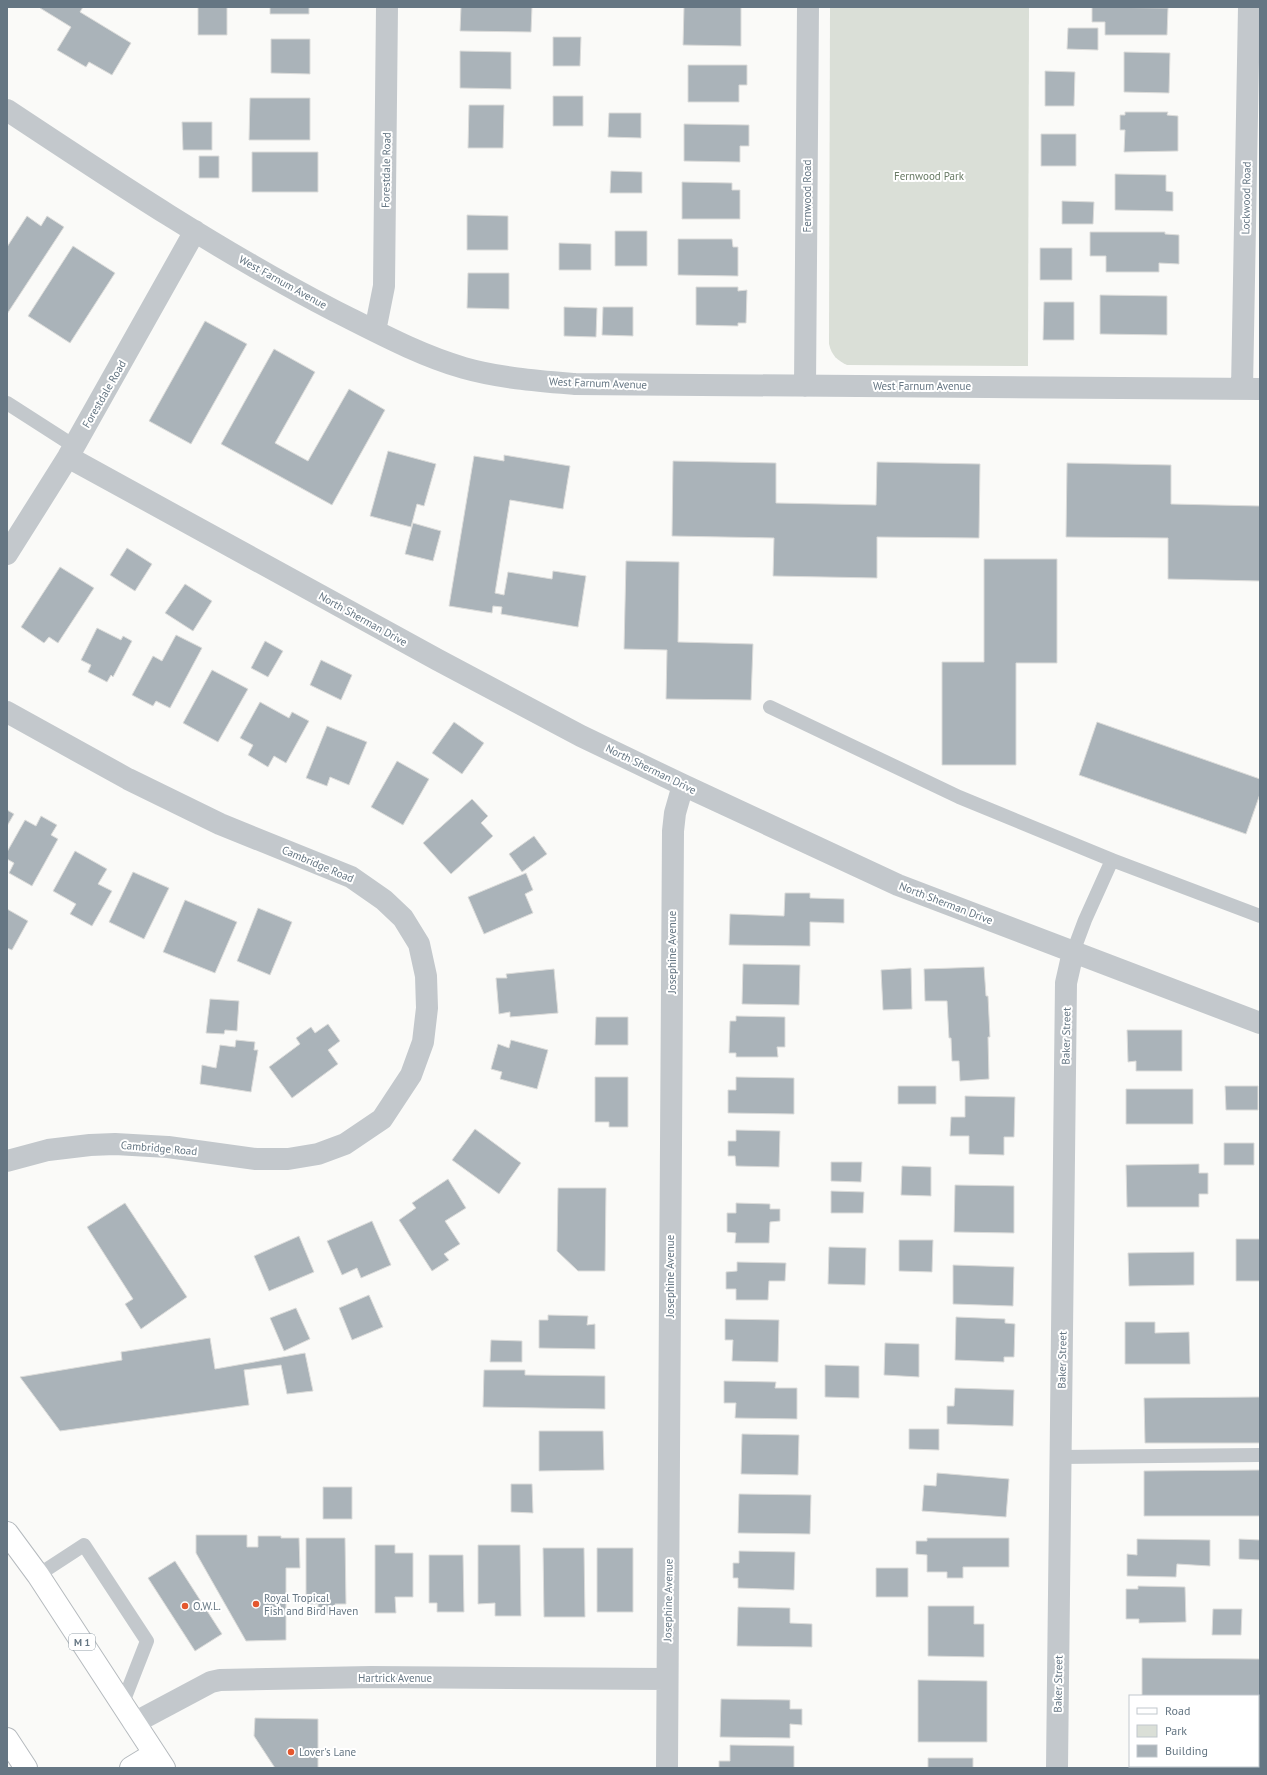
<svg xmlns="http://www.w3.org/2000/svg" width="1267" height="1775" viewBox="0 0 1267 1775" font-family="'PT Sans',sans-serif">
<rect width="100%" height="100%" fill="#fafaf8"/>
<path fill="#dadfd7" d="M830 7H1029L1028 366 847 365C837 360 832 356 829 344Z"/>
<path fill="#aab3b9" stroke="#dcdcda" d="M41 7H83L80 12 131 43 112 75 89 62 86 67 57 50 71 27 40 8Z
M198 7H227V35H198Z
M270 7H309V14H270Z
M461 7H532L531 32 460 31Z
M684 7H741V46L683 45Z
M1092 7 1168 8 1167 35H1105V22H1092Z
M1068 28H1098V50L1067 49Z
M553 37H581L580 66H553Z
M271 39H310V74L271 73Z
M460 51 511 52V89L460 88Z
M1124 52 1170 53 1169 93 1124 92Z
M688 65H747V85H739V102H688Z
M1045 71 1075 72 1074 106H1045Z
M553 96H583V126H553Z
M250 98H310V140H249Z
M469 105H504L503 148H468Z
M1125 112H1168L1167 115 1178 116V151L1124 152 1125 130H1120V115H1125Z
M609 113H641V138L608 137Z
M182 122H212V150H183Z
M684 124 749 125V146H740V162L684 161Z
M1041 134H1076V166H1041Z
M252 152H318V192H252Z
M199 156H219V178H199Z
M611 171 642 172V193H610Z
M1115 174 1166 175V191L1173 192V211L1115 210Z
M682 182 732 183V190H740V219H682Z
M1062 201 1094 202 1093 224H1062Z
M467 215 508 216V250H467Z
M27 216 41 226 47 216 64 227 7 314V247Z
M615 231H647V266H615Z
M1090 232H1165V234L1179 235V264L1159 263V272H1106V256H1090Z
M678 239H732L733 247H738V276L678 275Z
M559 243 591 244V270H559Z
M73 246 115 273 70 343 28 316Z
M1040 248H1072V280H1040Z
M468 273H509V309L467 308Z
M696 287H738V291L747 290 746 323H738V326L696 325Z
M1100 295 1167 296V335L1100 334Z
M1044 302H1074V340H1043Z
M564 307 597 308 596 337 564 336Z
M603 307H633V336L602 335Z
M205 321 247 344 191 444 149 421Z
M274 349 315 372 275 443 308 461 349 389 385 410 332 505 221 444Z
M388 451 436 464 424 506 417 504 411 527 370 516Z
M504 455 570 466 563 509 510 500 495 593 504 595 508 572 552 579 553 571 586 576 578 627 501 614 502 607 493 606 492 613 449 606 474 456 504 461Z
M673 461 776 463V503L876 505 877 462 980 464 979 538 877 537V578L773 576 774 538 672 536Z
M1067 463 1171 465V504L1260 506V581L1168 579V538L1066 537Z
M413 523 441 531 433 561 405 554Z
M127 548 152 564 135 591 110 575Z
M984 559H1057V663H1016V765H942V662H984Z
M626 561 679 562 678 642 753 644 751 700 666 699 667 650 624 649Z
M60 567 94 588 58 643 49 637 44 643 21 627Z
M185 584 212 601 193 631 165 613Z
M97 628 121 640 123 636 132 641 113 677 111 675 107 682 88 672 91 665 81 660Z
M176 635 202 648 170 708 156 701 153 706 132 695 153 656 162 661Z
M265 641 283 651 268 677 251 668Z
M321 660 352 675 341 700 310 685Z
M212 670 248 689 218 742 183 723Z
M260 702 289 718 292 712 309 721 286 763 274 756 268 767 248 755 253 745 240 738Z
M454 722 484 743 462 774 432 753Z
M1097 722 1260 779V794L1246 834 1079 775Z
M327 726 367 742 349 785 330 777 327 786 306 778Z
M397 761 429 779 403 825 371 807Z
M472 799 488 816 481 823 493 836 451 874 423 843Z
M7 810 14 814 7 826Z
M41 816 57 825 51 835 58 839 32 886 9 873 14 863 7 859V852L25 820 36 826Z
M534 836 547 854 522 872 509 854Z
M75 851 107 869 98 884 112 891 92 926 70 914 76 904 53 891Z
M133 872 169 888 144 939 109 922Z
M526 873 533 890 525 894 533 913 484 934 468 897Z
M785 893H810V898L844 899V923L810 922V946L729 945 730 914 784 916Z
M185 900 237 922 215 973 163 952Z
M258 908 292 922 270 975 237 961Z
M7 909 28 921 12 950 7 948Z
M743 964 800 965 799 1005 742 1004Z
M984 967 986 996H988L990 1037H988L989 1079 960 1081 959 1061H952L951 1038H949L947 1001H925L924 969Z
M911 968 912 1009 883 1010 881 970Z
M554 969 558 1013 510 1017V1012L499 1014 496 978H507L506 974Z
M210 999 239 1001 237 1031 225 1030 224 1034 206 1033Z
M736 1016 785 1017V1047H777L778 1057H736V1053H729L730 1021H736Z
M596 1017H628V1045H595Z
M328 1024 340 1041 328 1050 338 1064 292 1098 269 1067 300 1044 296 1038 311 1027 315 1033Z
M1127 1030H1182V1071H1136V1061L1128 1062Z
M236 1040 255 1042 254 1050H258L251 1092 200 1084 202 1065 216 1068 220 1045 235 1047Z
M511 1040 548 1050 537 1089 500 1079 502 1072 491 1069 498 1044 509 1048Z
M595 1077H628V1127H609V1122H595Z
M736 1077 794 1078V1114L728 1113V1090H736Z
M898 1086H936V1104H898Z
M1225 1086H1258V1110H1226Z
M1126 1089H1193V1124H1126Z
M965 1096 1015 1097 1014 1137H1004V1155L969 1154V1136H950L951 1117H965Z
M475 1129 521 1163 499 1194 452 1160Z
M736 1130 780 1131 779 1167 736 1166 735 1156H728V1141H736Z
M1224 1143H1254V1165H1224Z
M831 1162H862L861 1182 831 1181Z
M1199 1164V1173H1208V1194H1199V1207H1127L1126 1165Z
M902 1166 931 1167V1196L901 1195Z
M448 1179 466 1208 445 1221 460 1244 444 1254 449 1260 432 1271 399 1220 416 1208 412 1203Z
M955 1185 1014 1186V1233L954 1232Z
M558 1188H606L605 1271H578L557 1251Z
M831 1191 864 1192 863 1213H831Z
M125 1203 187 1297 141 1329 125 1304 133 1299 87 1227Z
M736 1203 770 1204V1209H780V1221L770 1222 769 1243H735L736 1233 727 1232V1213H736Z
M372 1221 391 1265 361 1278 357 1268 342 1275 327 1241Z
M299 1236 314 1272 269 1291 254 1256Z
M1236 1239H1260V1281H1236Z
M899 1240H933L932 1272 899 1271Z
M829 1247 866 1248 865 1285 828 1284Z
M1194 1252V1285L1129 1286 1128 1253Z
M737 1262 786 1263 785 1281H769L768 1300H736V1289H726V1272L737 1271Z
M953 1265 1014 1267 1013 1306 953 1304Z
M369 1295 383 1327 352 1340 339 1308Z
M296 1308 310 1339 284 1351 270 1318Z
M548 1315 588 1316 587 1325 595 1324V1349L539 1348V1320H548Z
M956 1317 1005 1319V1323L1015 1324 1014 1357H1004V1362L955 1360Z
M725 1319 779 1320 778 1362 732 1361 733 1340H725Z
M1125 1322H1155V1333L1189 1332 1190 1364H1125Z
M210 1338 215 1369 305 1353 313 1391 287 1394 281 1365 244 1370 249 1405 60 1431 20 1377 122 1360 121 1352Z
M491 1340 522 1341V1362H490Z
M885 1343 919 1344V1377L884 1375Z
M825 1365 859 1366V1398L825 1397Z
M484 1370H525V1375L605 1376V1409L483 1407Z
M724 1381 776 1382 775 1388H797V1419L735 1418 736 1403H724Z
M955 1388 1014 1390 1013 1426 947 1424V1406H954Z
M1260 1397V1443H1145L1144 1398Z
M909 1429H939V1450L909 1449Z
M539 1431H603L604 1470 539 1471Z
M742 1434 799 1435 798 1475 741 1474Z
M1260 1470V1516H1144V1471Z
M937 1473 1009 1479 1006 1517 922 1511 924 1485 936 1486Z
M511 1484H532L533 1513 511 1512Z
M323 1487H352V1519H323Z
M739 1494 811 1495 810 1534 738 1533Z
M196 1535H247V1547H258V1536H281V1538H299L300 1568H286V1640L246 1641 196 1553Z
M306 1538H345L346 1604H335V1614H318V1604H306Z
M927 1538H1009V1567H963V1578H947V1572H927V1555L916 1554V1541H927Z
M1137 1539 1210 1540V1566L1177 1564 1176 1577 1127 1576V1554L1137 1555Z
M1239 1539 1260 1540V1560L1239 1559Z
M375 1545H395V1553H413V1597H395L396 1613H375Z
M478 1545H520L521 1616H495V1603L478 1604Z
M543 1548H584L585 1617H544Z
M597 1548H633V1612H597Z
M739 1551 795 1552 794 1590 738 1588V1578H733V1563H739Z
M429 1555H463L464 1612H437V1603H429Z
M175 1561 222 1634 195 1651 148 1578Z
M876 1568H908V1597H876Z
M1138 1586 1185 1587 1186 1622 1139 1623V1619H1126V1589H1138Z
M928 1606H974V1624H984V1657L928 1656Z
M738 1607 790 1608V1623L812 1624V1647L737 1646Z
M1213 1609H1242L1241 1635H1212Z
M1142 1658 1260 1659V1729H1258V1696H1142Z
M918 1680 987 1681V1742H918Z
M721 1699 790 1700V1709H802V1725L790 1724V1738L720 1737Z
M255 1718 318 1719V1768H275L254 1736Z
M730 1745 794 1746V1768H719V1761H730Z
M928 1758H973V1768H928Z"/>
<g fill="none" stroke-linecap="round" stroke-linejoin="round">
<defs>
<path id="primary" d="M7 1533 38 1575 164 1768
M7 1739 26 1768
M131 1768 154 1754"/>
</defs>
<use href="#primary" stroke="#b5babe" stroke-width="24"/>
<path stroke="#c3c8cc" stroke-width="14" d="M7 403 74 446
M770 707 959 797 1112 860
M1073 952 1085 920 1112 860 1260 916
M1060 1457 1260 1455
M38 1575 84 1545 147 1641 122 1705"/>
<path stroke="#c3c8cc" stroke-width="22" d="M7 110C114 181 221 252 335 311 377 332 419 355 464 368 499 378 539 381 575 384L1260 389
M375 331 384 286 387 7
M805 386 808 7
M1242 389 1249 7
M68 457 438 660 581 736 683 785 898 885 1260 1023
M7 554 68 457 195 231
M7 712 128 779 220 824 351 877 384 900 403 918 419 944 426 976 427 1008 423 1042 411 1075 382 1119 345 1144 318 1154 288 1159H256L168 1147 115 1144 90 1145 48 1150 7 1161
M134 1723 211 1682 220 1680 371 1677 667 1679
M667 1768 673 831 675 813 683 785
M1057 1768 1066 983 1073 952"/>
<use href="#primary" stroke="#fff" stroke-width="22"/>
</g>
<g fill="#e4572e" stroke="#fff" stroke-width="1.5">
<circle cx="256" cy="1604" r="4"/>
<circle cx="185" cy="1606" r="4"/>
<circle cx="291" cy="1752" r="4"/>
</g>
<g text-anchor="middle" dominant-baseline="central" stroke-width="4" stroke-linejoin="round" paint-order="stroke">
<rect fill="#fff" stroke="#939fa8" stroke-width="1" x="69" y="1634" width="26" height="16" rx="3"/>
<g font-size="10" font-weight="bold" fill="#657683">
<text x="82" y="1642">M 1</text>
</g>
<g font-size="11" fill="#657683" stroke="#fff">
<text transform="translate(386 170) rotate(-89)">Forestdale Road</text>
<text transform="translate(807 196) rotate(-90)">Fernwood Road</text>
<text transform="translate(1246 198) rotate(-89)">Lockwood Road</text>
<text transform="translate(283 282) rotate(29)">West Farnum Avenue</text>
<text transform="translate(598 383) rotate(2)">West Farnum Avenue</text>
<text x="922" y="386">West Farnum Avenue</text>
<text transform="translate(104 394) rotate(-60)">Forestdale Road</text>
<text transform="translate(363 619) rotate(29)">North Sherman Drive</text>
<text transform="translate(651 769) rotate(26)">North Sherman Drive</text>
<text transform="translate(318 864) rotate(23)">Cambridge Road</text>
<text transform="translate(946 903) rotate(21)">North Sherman Drive</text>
<text transform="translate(672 952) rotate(-90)">Josephine Avenue</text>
<text transform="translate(1066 1036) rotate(-89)">Baker Street</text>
<text transform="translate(159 1148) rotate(5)">Cambridge Road</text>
<text transform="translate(670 1276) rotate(-90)">Josephine Avenue</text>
<text transform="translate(1062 1360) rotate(-89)">Baker Street</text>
<text transform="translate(668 1600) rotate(-89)">Josephine Avenue</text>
<text x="395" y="1678">Hartrick Avenue</text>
<text transform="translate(1058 1684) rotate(-89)">Baker Street</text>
</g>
<g font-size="11" fill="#687a64" stroke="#fff">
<text x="929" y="176">Fernwood Park</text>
</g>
<g font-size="11" fill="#657683" stroke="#fff" text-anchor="start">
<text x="264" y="1598">Royal Tropical<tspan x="264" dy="13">Fish and Bird Haven</tspan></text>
<text x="193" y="1606">O.W.L.</text>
<text x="299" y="1752">Lover's Lane</text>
</g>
</g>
<rect width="1267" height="1775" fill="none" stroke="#657683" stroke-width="16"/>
<rect x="1129" y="1695" width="130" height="72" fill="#ffffff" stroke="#c1c8cd"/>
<rect x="1137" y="1708" width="20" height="6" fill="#ffffff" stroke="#c1c8cd"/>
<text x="1165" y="1715" font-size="12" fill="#657683">Road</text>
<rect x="1137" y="1725" width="20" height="12" fill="#dadfd7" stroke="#c1c8cd"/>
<text x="1165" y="1735" font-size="12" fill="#657683">Park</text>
<rect x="1137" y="1745" width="20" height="12" fill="#aab3b9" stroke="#c1c8cd"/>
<text x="1165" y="1755" font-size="12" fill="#657683">Building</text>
</svg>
